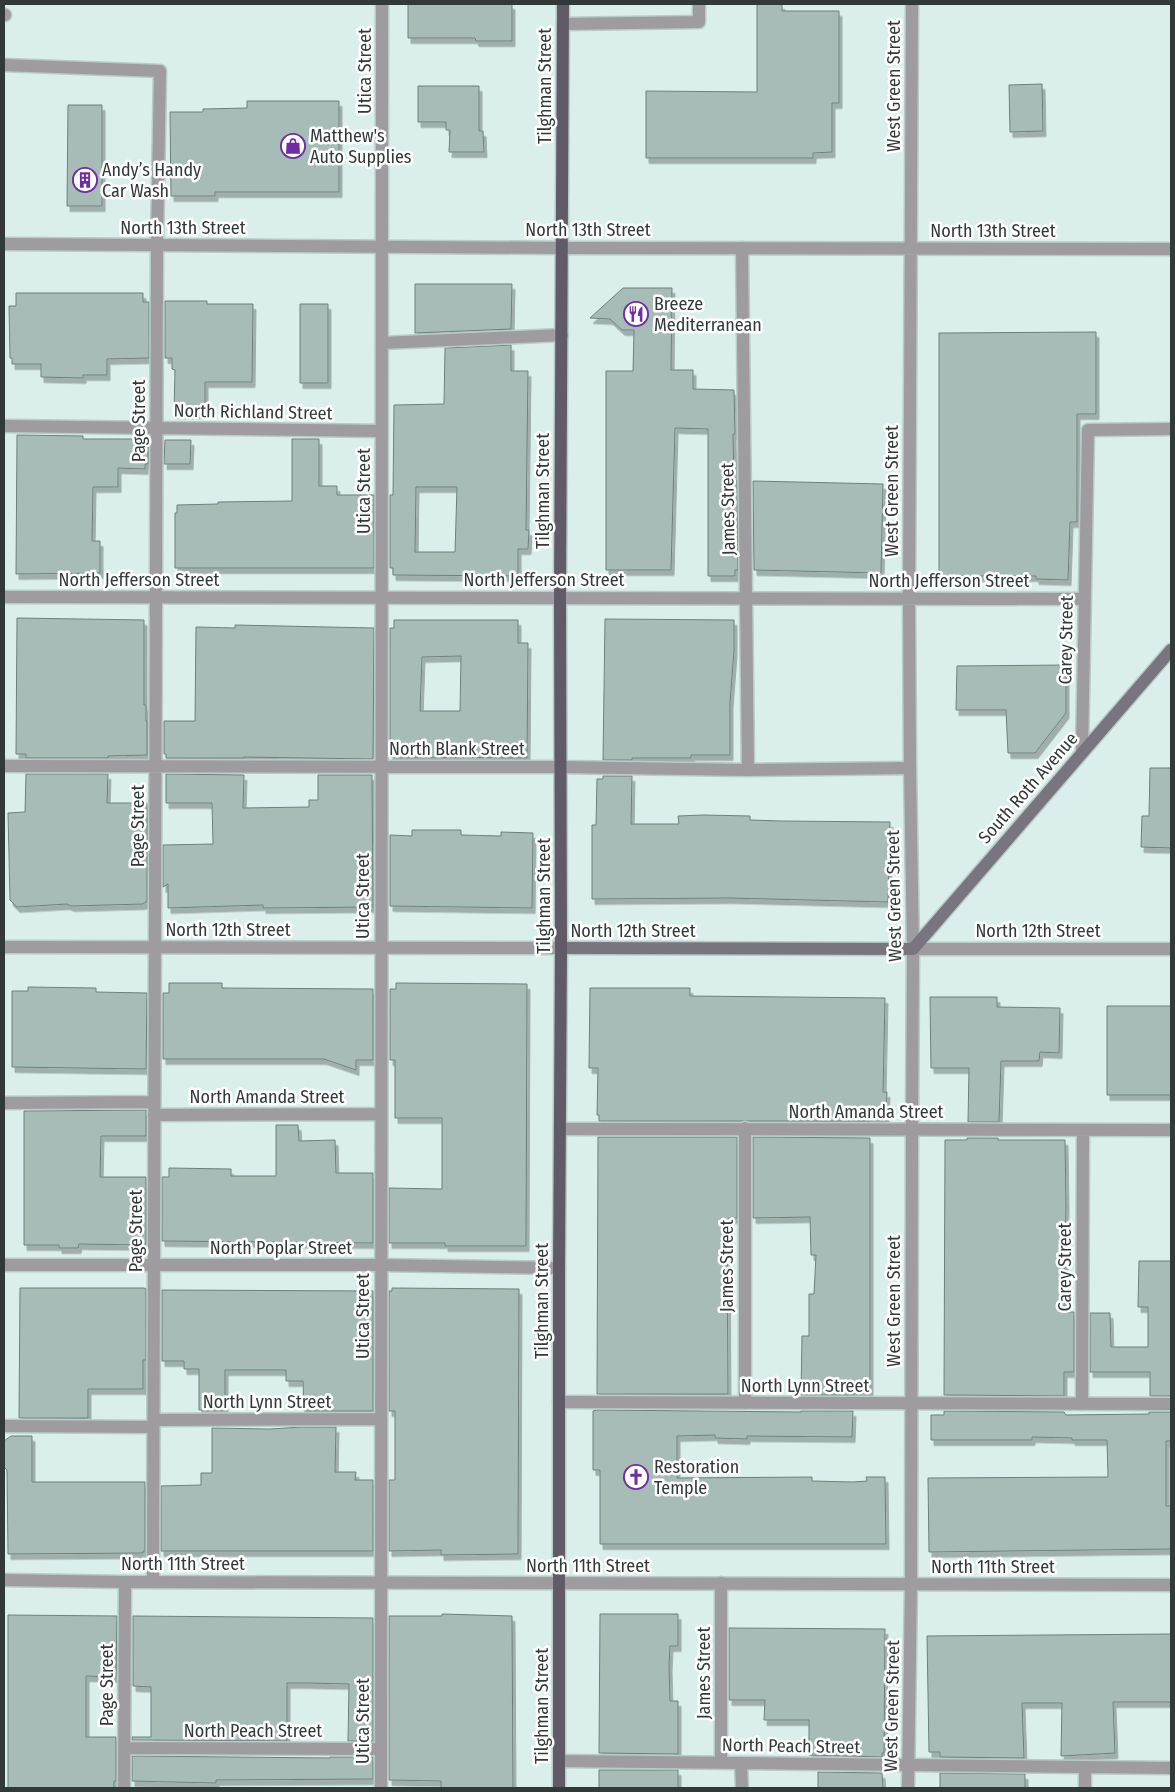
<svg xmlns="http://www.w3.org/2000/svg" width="1175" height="1792" viewBox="0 0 1175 1792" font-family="'Fira Sans Condensed',sans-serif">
<defs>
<filter id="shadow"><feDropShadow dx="3" dy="5.5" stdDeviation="0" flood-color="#0004"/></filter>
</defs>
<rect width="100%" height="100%" fill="#daefeb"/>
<path fill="#a7bbb7" stroke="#6d807d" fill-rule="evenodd" filter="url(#shadow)" d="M408 4H512V41H476L475 38H408Z
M757 4H782V11H839V103H832V152L813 153V158H646V91L757 92Z
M1042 84 1043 131 1010 132 1009 85Z
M418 86H479V131H483L484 152H449L450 130H446V122H418Z
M247 101H339V192H215V196H171L170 112H203V109L247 108Z
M68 105H102V206H67Z
M415 284H512L511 329 415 333Z
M623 288H672L671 370H693V389L734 390 735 434H733L734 481H737L738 570H735V576H708V429L675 428 671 570H606V371H633L634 330H622L610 319 590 318Z
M16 293H143V302H149V358L107 359V375H83V378L41 377V364H12V358H10L9 306H16Z
M165 301H207V304H253L252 382H205V413H174L175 370 172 369V358H165Z
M300 304H328V383H300Z
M1096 332V414H1077V522H1070L1068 580 1036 579V576H939V333Z
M511 345V371H528L526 530H529L528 549H518V576L393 575V568H390V495H393L394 405 444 404 445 348ZM416 487H457L455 552H415Z
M17 435 83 436V439H148V464H145V469L118 468V487H93L92 541H100V573L16 574Z
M292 439H319V486H337V495H374V568H175V513H177V505L218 504V502L292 501Z
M165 440H191L190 464H164Z
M753 481 883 484 881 573 754 570Z
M17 618 144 620V705H146V721H147V755L108 756V758H26V754H16Z
M605 619 734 620V651L730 702V755H691V758H632V760H603Z
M394 620H518V643H528L527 758 390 757V628H394ZM461 656 460 711H420L422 657Z
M235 625 374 628 373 757 372 759 244 757V758H166V754H164V721H195L196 627 235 628Z
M1066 665V713L1035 753H1008L1006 710H956L957 666Z
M1150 768H1171V848L1141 847 1142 816H1149Z
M26 774H108L107 803H147V901L143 904 71 906 67 904 17 907 10 900 8 813 25 812Z
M166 774 244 775 243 808 309 807V800H318V775H372L373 907 263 908V905L168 908V884L163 887V845L213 844 212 803H166Z
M603 776H632L631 824H679L678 816 704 815 750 816V820L781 821 890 822 888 902 729 898 592 899V825H596L597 779H603Z
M412 830H461V835L501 836V832L533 833 532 908 390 906V835L412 836Z
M169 983H222V988L373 989V1060H356V1070L324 1059H163V993H169Z
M396 983 527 984 526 1246H445V1243H389V1188L442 1189V1118H395V1060H390V989H396Z
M28 987 96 988V992L147 993 146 1069 12 1067V991H28Z
M590 988H690V996L885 998 883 1092H887L886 1117H870V1121H599V1115H597L598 1068H589Z
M930 997H997V1007L1060 1008 1059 1053 1040 1052 1039 1061H1001L999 1122H968L969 1068H931Z
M1107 1006H1171V1095H1107Z
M146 1110V1136H101L100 1177H146V1241L145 1245 79 1244 78 1248H59V1245H24V1111Z
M276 1125H298L299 1141 335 1140 336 1173H373V1243L162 1241V1177H169V1168L231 1169V1176H276Z
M598 1137H737V1218H729V1224H727L728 1394H597Z
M753 1137 870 1138V1392H854V1395H801L802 1336H809V1294H814L816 1255H811L810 1217 753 1218Z
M967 1138H998V1140H1065L1066 1205 1064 1312H1074V1372H1064V1396L944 1395 945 1140H967Z
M1139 1261H1171V1396H1150V1372H1090V1313H1110L1111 1347H1148V1307H1138Z
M20 1288H144L146 1289V1360H143V1389H88V1418H19Z
M392 1288 519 1289 518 1554 441 1555V1550L389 1551V1480H395V1411H389V1291H392Z
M162 1290 373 1291V1411H304L303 1381H286V1370H225V1410H199V1369H184V1361H162Z
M597 1410 801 1412V1411H853L852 1437 747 1436V1439L715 1438V1435L677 1436V1478L812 1477V1481L853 1482 867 1481 866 1477H885L886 1544H600V1470H593V1411Z
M944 1411 1064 1412 1066 1415 1149 1414V1412H1171V1441H1166V1506H1171V1549L929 1552 928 1478 1108 1477 1107 1440H1072V1438L1032 1437V1440H931V1415H944Z
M302 1427H336L335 1472H356L355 1480H373V1551H161V1486L201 1485V1473H212V1428L270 1429Z
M11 1436H32V1482H145V1551H143V1553L8 1554 7 1470 4 1467V1441Z
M442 1614 512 1616 513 1788H441V1781L389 1780V1616H442Z
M600 1614H678V1646H670L669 1666 670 1701H678V1754L599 1753Z
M8 1615 117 1616 116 1677 86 1676V1737H116V1781H114V1788H8Z
M133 1616 373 1618V1741H348L349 1684 307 1683H287V1741L132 1740V1737H151V1687L133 1686Z
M729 1628 885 1629 884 1753H882V1757L809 1755V1720H764L765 1700H729Z
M1171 1634V1702H1113L1115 1753 1061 1756 1062 1703H1022L1024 1758 940 1757V1752H929L927 1636Z
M132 1756 330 1758V1757H373V1779L216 1780V1783L132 1781Z
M599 1770H678V1788H599Z
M818 1772 882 1773 883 1788H818Z
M940 1773 1025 1774V1788H940Z"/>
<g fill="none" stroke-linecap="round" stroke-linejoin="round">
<defs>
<path id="service" d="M4 15H5
M563 24 699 22V4
M4 65 160 71 157 245 153 1582
M742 248 748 770
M382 343 562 335
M4 426 381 431
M1082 752 1088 430 1171 429
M4 766 561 767 748 770 910 768
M4 1103 154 1102
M154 1115 381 1114
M560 1129 1171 1130
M559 1402 1171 1404
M745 1403V1128
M1082 1404 1083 1130
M154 1420 380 1419
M4 1426 153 1427
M721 1583V1763
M124 1748 381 1749
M560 1761 1171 1768
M741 1763 742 1788
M124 1788 125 1582
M381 1788 382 4
M1085 1788V1767"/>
<path id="minor" d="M4 244 562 248 1171 249
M4 597 1084 599
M4 947 561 948
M913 949H1171
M4 1265H380L559 1268
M4 1580 125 1582 1171 1585
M908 1788 911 1584 912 1130 913 949 910 768 909 598 912 4"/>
<path id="secondary" d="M561 948 913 949 1171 650"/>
<path id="primary" d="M559 1788V1268L561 948 560 597 563 4"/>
</defs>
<use href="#service" stroke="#b8cbc7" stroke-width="15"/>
<use href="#minor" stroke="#b8cbc7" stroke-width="15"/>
<use href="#secondary" stroke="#b8cbc7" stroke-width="15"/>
<use href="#primary" stroke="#b8cbc7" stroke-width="15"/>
<use href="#service" stroke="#9e9ba1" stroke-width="12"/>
<use href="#minor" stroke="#9e9ba1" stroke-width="12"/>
<use href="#secondary" stroke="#79757e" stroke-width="12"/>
<use href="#primary" stroke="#605b66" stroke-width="12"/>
</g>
<defs>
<symbol id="shop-ring" viewBox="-11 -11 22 22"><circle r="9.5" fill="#fff" stroke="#702da1" stroke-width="1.5"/><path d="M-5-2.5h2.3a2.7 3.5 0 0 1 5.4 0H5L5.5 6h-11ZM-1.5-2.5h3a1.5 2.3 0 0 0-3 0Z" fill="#702da1"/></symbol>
<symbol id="building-ring" viewBox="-11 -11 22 22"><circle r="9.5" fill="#fff" stroke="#702da1" stroke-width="1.5"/><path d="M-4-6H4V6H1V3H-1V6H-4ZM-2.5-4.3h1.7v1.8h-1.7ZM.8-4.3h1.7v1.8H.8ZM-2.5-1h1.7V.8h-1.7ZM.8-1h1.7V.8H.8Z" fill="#702da1"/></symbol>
<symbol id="restaurant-ring" viewBox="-11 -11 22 22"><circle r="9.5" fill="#fff" stroke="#702da1" stroke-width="1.5"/><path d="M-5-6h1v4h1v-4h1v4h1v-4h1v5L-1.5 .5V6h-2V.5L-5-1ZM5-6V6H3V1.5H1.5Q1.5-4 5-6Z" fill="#702da1"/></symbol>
<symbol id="church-ring" viewBox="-11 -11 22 22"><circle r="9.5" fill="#fff" stroke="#702da1" stroke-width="1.5"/><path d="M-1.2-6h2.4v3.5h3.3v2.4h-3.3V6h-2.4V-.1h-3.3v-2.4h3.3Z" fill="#702da1"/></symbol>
</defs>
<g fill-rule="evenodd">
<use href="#shop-ring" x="279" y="132" width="28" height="28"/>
<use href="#building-ring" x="71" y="166" width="28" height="28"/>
<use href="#restaurant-ring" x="622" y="300" width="28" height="28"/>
<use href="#church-ring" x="622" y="1463" width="28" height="28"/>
</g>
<g text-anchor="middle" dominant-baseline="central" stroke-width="5" stroke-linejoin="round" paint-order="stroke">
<g font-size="18" fill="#323a39" stroke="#fff">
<text transform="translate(365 71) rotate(-90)">Utica Street</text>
<text transform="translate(545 86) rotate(-90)">Tilghman Street</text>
<text transform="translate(894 86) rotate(-90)">West Green Street</text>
<text x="183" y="228">North 13th Street</text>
<text x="588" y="230">North 13th Street</text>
<text x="993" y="231">North 13th Street</text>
<text transform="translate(253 412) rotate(1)">North Richland Street</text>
<text transform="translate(139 421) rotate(-90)">Page Street</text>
<text transform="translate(364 491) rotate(-90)">Utica Street</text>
<text transform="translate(543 491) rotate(-90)">Tilghman Street</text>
<text transform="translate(892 491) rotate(-90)">West Green Street</text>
<text transform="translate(728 509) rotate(-91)">James Street</text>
<text x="139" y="580">North Jefferson Street</text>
<text x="544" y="580">North Jefferson Street</text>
<text x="949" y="581">North Jefferson Street</text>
<text transform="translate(1066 640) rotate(-89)">Carey Street</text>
<text x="457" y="749">North Blank Street</text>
<text transform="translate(1028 788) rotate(-49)">South Roth Avenue</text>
<text transform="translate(138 826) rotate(-90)">Page Street</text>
<text transform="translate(363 896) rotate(-90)">Utica Street</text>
<text transform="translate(544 896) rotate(-90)">Tilghman Street</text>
<text transform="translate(894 896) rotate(-91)">West Green Street</text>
<text x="228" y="930">North 12th Street</text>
<text x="633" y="931">North 12th Street</text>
<text x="1038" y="931">North 12th Street</text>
<text x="267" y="1097">North Amanda Street</text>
<text x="866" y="1112">North Amanda Street</text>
<text transform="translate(136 1231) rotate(-90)">Page Street</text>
<text x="281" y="1248">North Poplar Street</text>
<text transform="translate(727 1266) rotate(-90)">James Street</text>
<text transform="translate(1065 1267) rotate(-90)">Carey Street</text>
<text transform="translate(542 1301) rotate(-90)">Tilghman Street</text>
<text transform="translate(894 1301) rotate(-90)">West Green Street</text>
<text transform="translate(363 1316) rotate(-90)">Utica Street</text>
<text x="805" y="1386">North Lynn Street</text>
<text x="267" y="1402">North Lynn Street</text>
<text x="183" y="1564">North 11th Street</text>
<text x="588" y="1566">North 11th Street</text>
<text x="993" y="1567">North 11th Street</text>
<text transform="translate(704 1673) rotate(-90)">James Street</text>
<text transform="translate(107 1685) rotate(-90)">Page Street</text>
<text transform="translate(542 1706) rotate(-90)">Tilghman Street</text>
<text transform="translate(892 1706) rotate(-89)">West Green Street</text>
<text transform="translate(363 1721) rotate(-90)">Utica Street</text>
<text x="253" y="1731">North Peach Street</text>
<text transform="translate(791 1746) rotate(1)">North Peach Street</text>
</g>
<g font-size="18" fill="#323a39" stroke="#fff" text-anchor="start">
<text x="310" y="136">Matthew's<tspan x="310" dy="21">Auto Supplies</tspan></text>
<text x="102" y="170">Andy’s Handy<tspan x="102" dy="21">Car Wash</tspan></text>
<text x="654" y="304">Breeze<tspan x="654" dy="21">Mediterranean</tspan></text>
<text x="654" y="1467">Restoration<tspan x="654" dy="21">Temple</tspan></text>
</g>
</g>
<rect width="1175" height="1792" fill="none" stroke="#323a39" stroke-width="10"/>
</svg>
